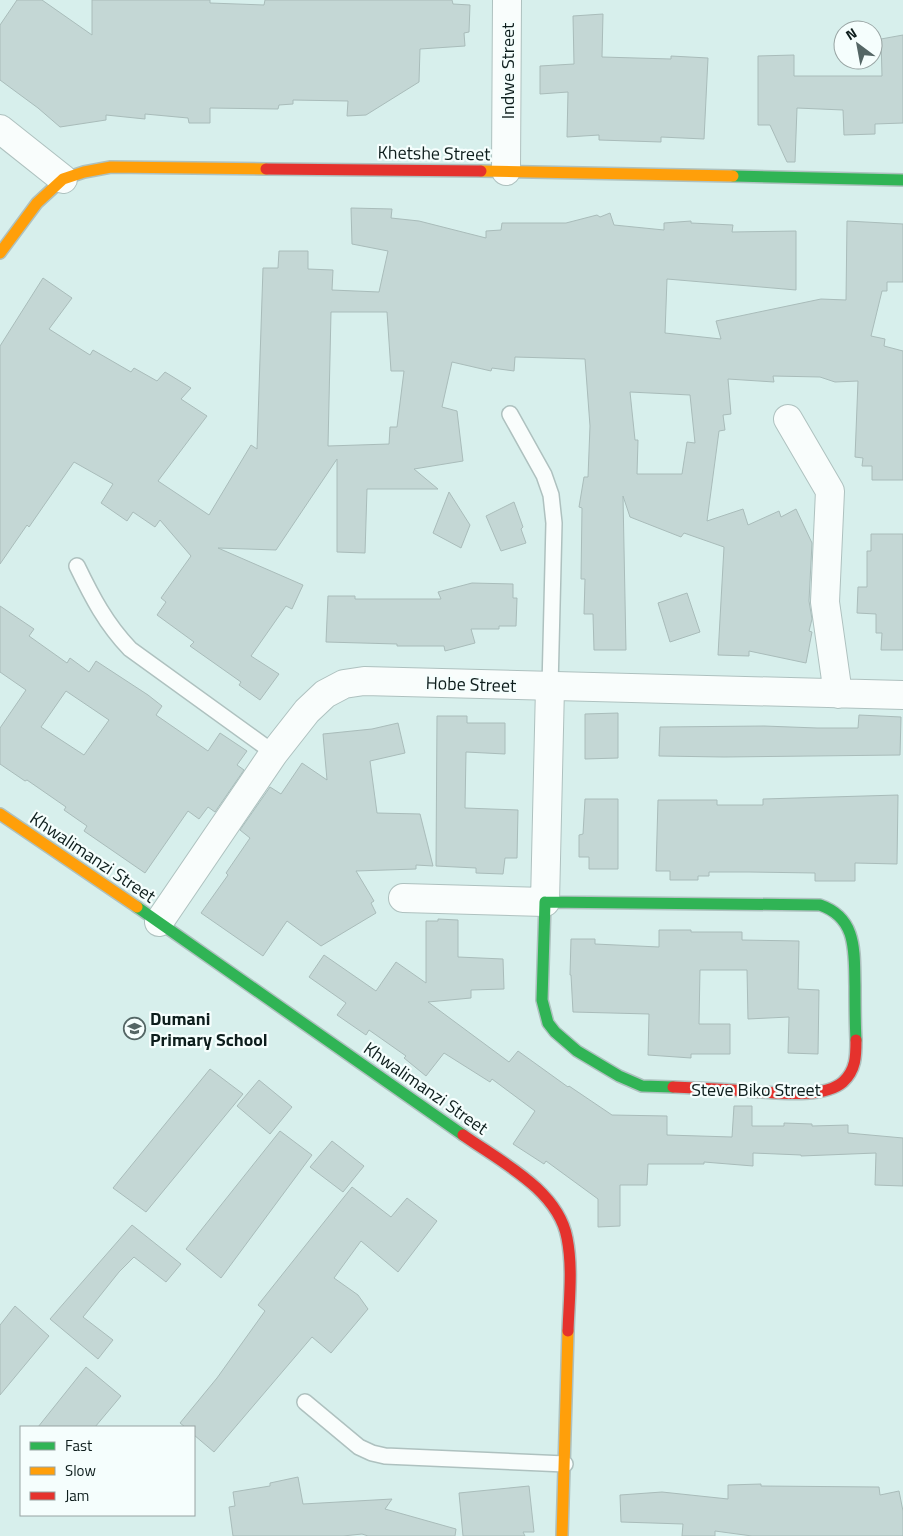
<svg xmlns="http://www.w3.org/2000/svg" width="903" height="1536" viewBox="0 0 903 1536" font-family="'Titillium Web',sans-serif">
<rect width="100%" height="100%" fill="#d7efec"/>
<path fill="#c4d7d5" stroke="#a9bcba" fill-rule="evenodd" d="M17 0H42L92 35V0H210V3L264 5 265 0H452L453 4 470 5 469 32 464 33 465 46 420 49 419 82 366 115 347 116 348 101 293 100V104L279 105 278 109 210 108V123H189L188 118 145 114V119L106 115V120L60 127 38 108 0 80V25Z
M603 14 602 57 671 59V56L708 58 704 139 661 137V142L599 140V135L567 137 568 92 540 94V66L574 64 573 16Z
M903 35V123L875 124V134L844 135 843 110 797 108 795 162H787L770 125H758V56L794 55V76H882L881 39Z
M351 208 392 209 391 218 419 221 486 238V231L501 230 502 223H566L597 215 600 217 610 213 614 225 664 230V223L691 221V223L733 225 732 232 796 231V290L667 279 665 333 721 339 716 321 821 299 846 300 847 221 903 224V282H887V291H882L871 336 885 339 884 346 903 351V480H872V466H862L863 458 855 457 858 381 835 382 820 377 773 376 774 382 728 379 731 414 723 415 725 430 719 431 707 521 743 509 748 525 779 511 781 517 796 509 812 543 809 601 812 619 809 631 812 632 806 663 749 651V656L718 655 724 547 684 533 681 537 630 517 623 496 626 650H594L593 614H584L585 579H581L582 508 579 507 584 477H588L590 426 585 359 515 357 514 371 492 368 491 371 452 362 442 407 457 411 463 461 414 469 438 489H367L365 553 337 552V459L276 550 218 548 303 585 292 609 286 606 251 656 279 674 260 700 239 685 241 682 190 646 194 642 157 615 166 602 161 598 191 556 160 520 155 527 133 512 127 521 101 503 113 484 74 462 29 527 27 525 0 564V346L43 278 72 298 49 329 90 355 93 350 131 372 134 368 157 381 165 372 191 388 181 399 207 416 158 481 209 515 251 445 257 449 263 268H278L279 251H308V269L333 270 332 290 379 292 388 251 352 244ZM331 312H387L391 371H404L397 427H390L389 444 328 446ZM630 392 690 395 695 443 687 442 682 474H637L638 440H635Z
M449 492 470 525 461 548 433 533Z
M514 502 523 527 521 529 526 543 501 551 486 516Z
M871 534H903V650H881L882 633H876V614L857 613 858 587H867V551H871Z
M472 583 513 584V598H517L516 626H499V629H471L475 643 445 651 444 646H397V644L326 642 328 596H355V599H441L438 592Z
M687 593 700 632 670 642 658 603Z
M0 606 34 629 29 636 67 663 70 658 89 672 96 661 148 695 162 706 156 715 208 751 220 733 247 751 237 765 244 770 215 812 208 807 199 819 188 811 145 873 84 831 87 826 64 810 66 807 27 780 25 781 0 764V728L26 690 0 672ZM66 691 109 720 84 755 41 727Z
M618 713V758L585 759V714Z
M859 715 901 717 900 755 724 757 659 756 660 727 764 726 817 728H858Z
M437 716H467V723H505V754L466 752 465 808 518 810 517 858H505L503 874 476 873V868L436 866Z
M398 723 405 753 370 761 377 813 420 814 433 866 416 865V869L356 871 374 901 371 903 376 913 321 946 287 921 263 956 201 913 228 875 226 873 250 838 240 830 270 787 281 794 302 763 327 780 323 734 372 729Z
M898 795 897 864 855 863V881H815V873L749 872H709V876H698V880H670V871H656L658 800H717V805H763V799Z
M585 799H618V869H589V857H579V835L583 834Z
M438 919 458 920V957L503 959 504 989 471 990V998L428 1002 509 1062 518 1051 568 1087 569 1086 612 1115 667 1116V1135L732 1137 734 1106H752V1126H784V1123L812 1124V1126L848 1125V1133L903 1138V1186L875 1185 876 1153 801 1156V1155L753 1153V1166L704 1162V1164H648L647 1185H620V1226L598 1227V1199L546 1161 544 1164 513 1144 535 1111 492 1079 490 1082 444 1053 426 1076 404 1058 406 1056 369 1030 366 1035 337 1015 346 1003 309 977 324 955 376 991 396 962 426 983V921H438Z
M659 930H691V932H742V940L799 941 798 989 819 990 818 1054 788 1053 789 1017 748 1019 747 970H700L699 1024H730V1054H691V1058L648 1055 649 1014 573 1012 571 975H570L571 939H595V944L659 947Z
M210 1069 243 1094 146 1212 113 1188Z
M259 1080 292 1107 270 1134 237 1106Z
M280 1131 312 1155 221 1278 186 1249Z
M332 1141 364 1166 343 1192 310 1167Z
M352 1187 391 1217 407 1198 437 1221 398 1272 361 1241 334 1278 358 1295 368 1309 331 1353 312 1337 214 1452 194 1435V1427H185L180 1423 217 1378 265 1311 258 1305Z
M132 1225 181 1264 166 1282 134 1257 119 1272 83 1317 113 1340 98 1359 50 1319Z
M15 1306 49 1336 0 1395V1325Z
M86 1367 121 1396 95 1427H38Z
M298 1477 303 1504 392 1499 385 1509 456 1529 455 1536H368L362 1534 343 1536H233L229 1507 235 1506 233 1492 270 1486V1483Z
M761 1484V1486L879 1487 880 1495 899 1491 903 1511V1536H752L715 1531V1536H682L683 1524 621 1522 620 1495 662 1492 728 1499V1485Z
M529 1486 534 1532H523L525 1536H463L459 1493Z"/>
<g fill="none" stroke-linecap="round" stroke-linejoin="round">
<defs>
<path id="lane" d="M510 414 544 475 551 495 554 523 550 687
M77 566C92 597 106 624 130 649L274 753
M305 1402 359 1447 372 1453 385 1456 565 1464"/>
<path id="street" d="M0 129 63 179
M506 171 507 0
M788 419 830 491 825 602 838 694
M403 898 545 902 550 687
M159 922 274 753 307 711 325 694 344 684 364 681 903 695"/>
<path id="fast" d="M733 176 903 180
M545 902 820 905C858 918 854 953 855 986 855 1004 855 1022 856 1040
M545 902 542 1000 548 1023 555 1032 577 1051 619 1076 642 1086 673 1087
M137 907 463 1135"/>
<path id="slow" d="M481 171 733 176
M0 253 37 203 63 179 84 172 111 167 266 169
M0 814 137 907
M562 1536 568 1331"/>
<path id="jam" d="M266 169 481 171
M673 1087C697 1088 721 1089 746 1091 772 1092 822 1100 843 1082 856 1070 856 1056 856 1040
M463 1135C501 1162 558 1190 567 1238 573 1268 569 1300 568 1331"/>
</defs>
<use href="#lane" stroke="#aec1bf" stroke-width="18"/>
<use href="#street" stroke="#aec1bf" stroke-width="30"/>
<use href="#fast" stroke="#aec1bf" stroke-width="14"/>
<use href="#slow" stroke="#aec1bf" stroke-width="14"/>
<use href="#jam" stroke="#aec1bf" stroke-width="14"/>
<use href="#lane" stroke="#f9fdfc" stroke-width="15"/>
<use href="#street" stroke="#f9fdfc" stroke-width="28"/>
<use href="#fast" stroke="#30b455" stroke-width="11"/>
<use href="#slow" stroke="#ff9f0a" stroke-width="11"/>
<use href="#jam" stroke="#e5322d" stroke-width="11"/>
</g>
<defs>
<symbol id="school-ring" viewBox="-11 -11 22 22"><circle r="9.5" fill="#f5fefd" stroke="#546665" stroke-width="1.5"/><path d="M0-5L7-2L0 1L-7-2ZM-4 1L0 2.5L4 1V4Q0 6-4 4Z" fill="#546665"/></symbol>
</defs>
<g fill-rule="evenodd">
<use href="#school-ring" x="122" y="1016" width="25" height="25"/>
</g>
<g text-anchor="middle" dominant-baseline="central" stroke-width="4.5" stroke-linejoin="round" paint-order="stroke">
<g font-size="18" fill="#0d1d1c" stroke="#f5fefd">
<text transform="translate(507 71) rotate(-90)">Indwe Street</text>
<text transform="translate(434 153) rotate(1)">Khetshe Street</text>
<text transform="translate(471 684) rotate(2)">Hobe Street</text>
<text transform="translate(93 857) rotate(34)">Khwalimanzi Street</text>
<text transform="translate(426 1088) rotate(35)">Khwalimanzi Street</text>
<text x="756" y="1089">Steve Biko Street</text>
</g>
<g font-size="18" font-weight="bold" fill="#0d1d1c" stroke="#f5fefd" text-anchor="start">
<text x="150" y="1018">Dumani<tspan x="150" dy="21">Primary School</tspan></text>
</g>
</g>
<rect x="20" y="1426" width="175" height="90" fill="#f5fefd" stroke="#98a4a3"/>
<rect x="30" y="1442" width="25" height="8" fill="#30b455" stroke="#98a4a3"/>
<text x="65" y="1451" font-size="15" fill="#0d1d1c">Fast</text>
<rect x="30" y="1467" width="25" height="8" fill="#ff9f0a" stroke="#98a4a3"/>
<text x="65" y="1476" font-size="15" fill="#0d1d1c">Slow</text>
<rect x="30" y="1492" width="25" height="8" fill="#e5322d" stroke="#98a4a3"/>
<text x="65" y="1501" font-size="15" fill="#0d1d1c">Jam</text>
<g transform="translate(858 45) rotate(328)"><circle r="24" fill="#f5fefd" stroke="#98a4a3"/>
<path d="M0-4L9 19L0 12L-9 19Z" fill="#546665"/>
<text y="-8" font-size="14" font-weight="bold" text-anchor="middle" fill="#0d1d1c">N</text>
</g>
</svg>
